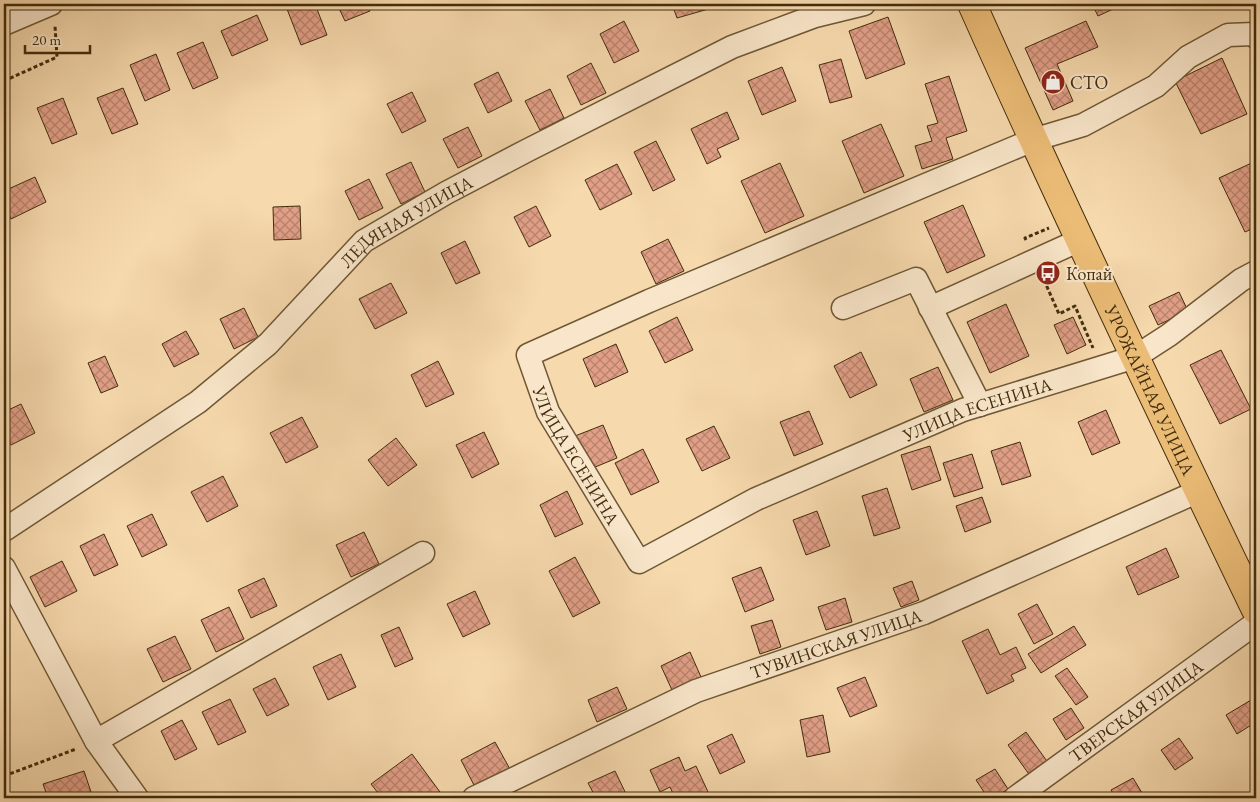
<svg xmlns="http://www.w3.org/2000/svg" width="1260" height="802" viewBox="0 0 1260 802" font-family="'EB Garamond',serif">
<defs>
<pattern id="building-cross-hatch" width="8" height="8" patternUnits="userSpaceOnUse" patternTransform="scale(1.25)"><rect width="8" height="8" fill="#e19f87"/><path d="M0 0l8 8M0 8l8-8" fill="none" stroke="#b8826d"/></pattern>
</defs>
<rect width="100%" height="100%" fill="#f6d9ad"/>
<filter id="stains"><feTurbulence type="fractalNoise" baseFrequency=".004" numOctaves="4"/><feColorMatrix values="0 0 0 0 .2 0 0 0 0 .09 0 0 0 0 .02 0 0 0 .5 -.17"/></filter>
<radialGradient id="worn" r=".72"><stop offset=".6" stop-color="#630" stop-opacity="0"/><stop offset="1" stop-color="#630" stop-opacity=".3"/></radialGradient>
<path fill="url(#building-cross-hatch)" stroke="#422d0d" d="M300 4H315L327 35 301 45 287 9Z
M337 4H367L370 11 345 21Z
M672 4H711L712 8 677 18Z
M1092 4H1124L1098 16Z
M257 15 268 40 232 56 221 31Z
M888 17 905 64 866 79 849 31Z
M624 21 639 51 614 63 600 34Z
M1086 21 1098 47 1057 64 1073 101 1053 110 1025 48Z
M203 42 218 78 193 89 177 53Z
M156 54 170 90 145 101 130 65Z
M1222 58 1247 114 1201 134 1175 81Z
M841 59 852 97 830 103 819 65Z
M591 63 606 93 581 105 567 76Z
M782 67 796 101 762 115 748 81Z
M498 72 512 101 488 113 474 84Z
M949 76 967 131 946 138 953 159 922 169 915 146 932 141 927 126 938 123 925 84Z
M123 88 138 124 112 134 97 98Z
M550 89 564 118 540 130 525 101Z
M412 92 426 121 402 133 387 104Z
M63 98 77 134 52 144 37 108Z
M727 112 739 139 717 149 721 157 707 164 691 129Z
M881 124 904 176 864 193 842 141Z
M468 127 482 156 458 168 443 139Z
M656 141 675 180 653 191 634 152Z
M1256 161V227L1245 232 1219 178Z
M411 162 425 192 401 204 386 174Z
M780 163 804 216 765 233 741 181Z
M617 164 632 194 600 210 585 180Z
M35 177 46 202 11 219 4 204V191Z
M369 179 383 208 359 220 345 191Z
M963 205 985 256 947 273 924 222Z
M300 206 301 239 274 240 273 207Z
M536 206 551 236 529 247 514 217Z
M668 239 684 271 656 284 641 252Z
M465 241 480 273 456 284 441 253Z
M391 283 407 313 375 329 359 299Z
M1179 292 1188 311 1158 325 1149 306Z
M1006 304 1029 356 990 373 967 322Z
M244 308 258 337 234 349 220 319Z
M677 317 693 350 665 363 649 331Z
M1073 317 1086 345 1067 354 1054 325Z
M186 331 199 354 174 367 162 344Z
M616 344 628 372 595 387 583 359Z
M1221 350 1251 409 1220 424 1190 365Z
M861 352 877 385 850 398 834 366Z
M105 356 118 386 101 393 88 363Z
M438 361 454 394 426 407 411 375Z
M938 367 953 400 924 412 910 379Z
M21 404 35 433 11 445 4 431V412Z
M1106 410 1120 443 1092 455 1078 422Z
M809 411 823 444 794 456 780 422Z
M302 417 318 447 286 463 270 433Z
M603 425 617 458 588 470 575 436Z
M714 426 730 458 702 471 686 439Z
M484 432 499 464 472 478 456 445Z
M396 438 417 465 388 486 368 460Z
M1020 442 1031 476 1002 485 991 451Z
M930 446 941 480 912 490 901 455Z
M643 449 659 482 631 495 615 463Z
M972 454 983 488 954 497 943 463Z
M223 476 238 506 207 522 191 492Z
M887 488 900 528 874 536 862 496Z
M567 491 583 524 555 537 540 505Z
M982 497 991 522 965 532 956 506Z
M817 511 830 546 806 555 793 520Z
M152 514 167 545 142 557 127 526Z
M364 532 379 564 351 577 336 545Z
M104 534 118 565 94 576 80 546Z
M1166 548 1179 577 1138 595 1126 567Z
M575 557 600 603 573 617 549 571Z
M62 561 77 591 45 607 30 577Z
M761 567 774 600 745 612 732 578Z
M264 578 277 606 251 618 238 590Z
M912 581 919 600 901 607 893 588Z
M475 591 490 624 463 637 447 604Z
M845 598 852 622 826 630 818 607Z
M1037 604 1053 634 1034 644 1018 614Z
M229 607 244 639 216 652 201 620Z
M772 620 781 647 760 654 751 626Z
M1074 626 1086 645 1041 673 1028 654Z
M399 627 413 659 395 667 381 635Z
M988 629 1000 655 1016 647 1026 668 1011 675 1014 681 987 694 962 641Z
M175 636 191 669 163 682 147 649Z
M690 652 701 677 672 690 661 666Z
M341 654 356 687 328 700 313 667Z
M1067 668 1088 697 1076 705 1055 676Z
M865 677 877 706 850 717 837 688Z
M275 678 289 705 267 716 253 689Z
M617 687 627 709 597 722 588 700Z
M1256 697V722L1237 734 1226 715Z
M230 699 246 732 218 745 202 712Z
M1071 708 1084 728 1066 740 1053 719Z
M823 715 830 752 807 757 800 720Z
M182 720 197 749 175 760 161 731Z
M1026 732 1049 764 1031 777 1008 745Z
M732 734 745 762 720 774 707 746Z
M1179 738 1193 758 1175 770 1161 750Z
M495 742 511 771 476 789 461 760Z
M412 754 440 792 431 798H402L398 792 389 798H382L371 784Z
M679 757 685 771 696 766 709 794 699 798H675L670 787 660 792 650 770Z
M995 769 1008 789 994 798H988L976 780Z
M84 771 93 798H48L43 784Z
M615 771 628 798H596L588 783Z
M1133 778 1145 798H1116L1111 790Z"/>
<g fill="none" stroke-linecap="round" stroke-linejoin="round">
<defs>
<g id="minor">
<path d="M4 24 51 4"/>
<path id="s1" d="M1256 37 1254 34 1228 35 1188 57 1156 86 1083 125 1033 140 649 301 528 355 548 412 639 562 756 499 963 410 1135 357 1169 335 1241 280 1256 272"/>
<path d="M843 308 916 279 980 405"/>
<path d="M930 308 1080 240"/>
<path id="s2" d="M4 530 198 402 268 344 364 241 446 193 528 150 732 47 815 16 864 4"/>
<path d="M4 568 96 741 137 798"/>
<path d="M96 741 423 553"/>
<path id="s3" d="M474 798 696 691 924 613 1199 491"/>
<path id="s4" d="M1015 798 1256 623"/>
</g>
<g id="major">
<path id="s5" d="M972 4C1063 208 1159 409 1256 610"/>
</g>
</defs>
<use href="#minor" stroke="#6f5835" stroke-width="25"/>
<use href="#major" stroke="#422d0d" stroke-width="30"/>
<path stroke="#422d0d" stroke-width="3" stroke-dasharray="4 2.5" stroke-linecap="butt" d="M4 81 57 57 55 26
M1026 240 1025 238 1049 228
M1044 280 1059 314 1075 306 1093 348
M4 776 76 749"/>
<use href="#minor" stroke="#f9e6ca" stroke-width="22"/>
<use href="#major" stroke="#ebbc76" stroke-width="28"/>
</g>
<defs>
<symbol id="shop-disc" viewBox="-11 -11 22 22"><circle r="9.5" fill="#8f2418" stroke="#f9e6ca"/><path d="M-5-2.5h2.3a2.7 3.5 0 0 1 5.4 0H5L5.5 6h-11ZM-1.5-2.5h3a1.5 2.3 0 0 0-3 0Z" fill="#fff"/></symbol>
<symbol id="bus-disc" viewBox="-11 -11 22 22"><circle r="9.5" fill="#8f2418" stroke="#f9e6ca"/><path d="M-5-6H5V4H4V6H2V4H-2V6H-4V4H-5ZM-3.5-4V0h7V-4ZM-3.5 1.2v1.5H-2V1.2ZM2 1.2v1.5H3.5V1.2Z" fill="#fff"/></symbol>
</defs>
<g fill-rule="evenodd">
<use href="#shop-disc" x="1039" y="68" width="28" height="28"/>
<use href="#bus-disc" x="1034" y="259" width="28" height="28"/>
</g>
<g text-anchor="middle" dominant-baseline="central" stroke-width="4.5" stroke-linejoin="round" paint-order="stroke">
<g font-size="18" fill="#422d0d" stroke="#f9e6ca" text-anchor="start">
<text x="1070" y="82">СТО</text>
<text x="1066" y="273">Копай</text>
</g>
<g font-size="18" fill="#422d0d" stroke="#f9e6ca">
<text stroke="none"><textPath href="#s2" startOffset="510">ЛЕДЯНАЯ УЛИЦА</textPath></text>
<text stroke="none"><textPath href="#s5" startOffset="425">УРОЖАЙНАЯ УЛИЦА</textPath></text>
<text stroke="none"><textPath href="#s1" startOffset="1410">УЛИЦА ЕСЕНИНА</textPath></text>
<text stroke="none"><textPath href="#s1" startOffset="914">УЛИЦА ЕСЕНИНА</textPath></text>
<text stroke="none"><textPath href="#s3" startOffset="394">ТУВИНСКАЯ УЛИЦА</textPath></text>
<text stroke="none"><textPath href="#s4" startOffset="149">ТВЕРСКАЯ УЛИЦА</textPath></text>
</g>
</g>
<rect width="1260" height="802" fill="none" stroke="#f6d9ad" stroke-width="20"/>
<rect x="5" y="5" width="1250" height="792" fill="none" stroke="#422d0d" stroke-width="2.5"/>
<rect x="10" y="10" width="1240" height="782" fill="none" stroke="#422d0d"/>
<path d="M25 45v8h65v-8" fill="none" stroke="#422d0d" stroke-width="2.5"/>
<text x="32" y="45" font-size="15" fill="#422d0d" stroke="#f9e6ca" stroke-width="4" paint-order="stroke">20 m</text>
<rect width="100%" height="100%" filter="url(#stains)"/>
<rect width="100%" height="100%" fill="url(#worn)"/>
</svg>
